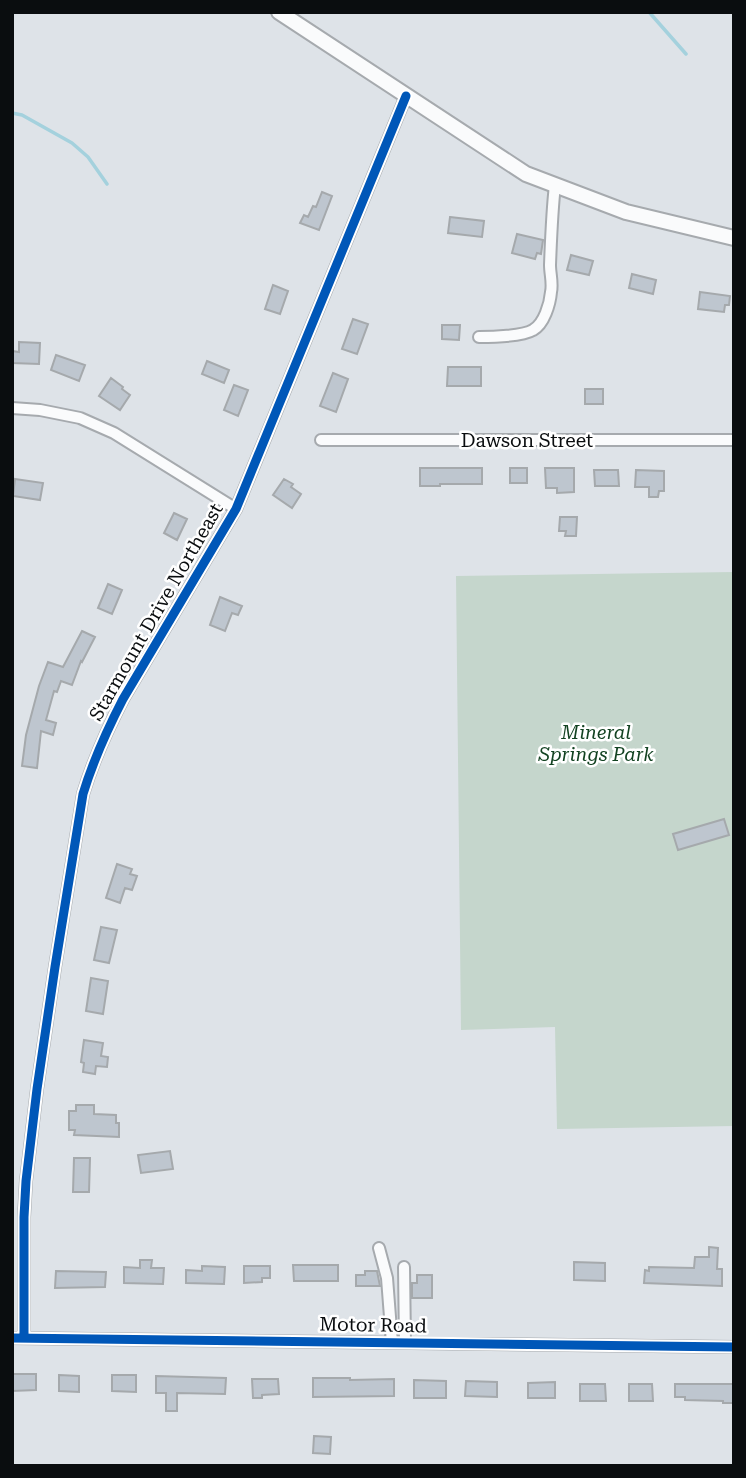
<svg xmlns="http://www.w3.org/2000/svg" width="746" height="1478" viewBox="0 0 746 1478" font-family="'Roboto Serif',serif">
<rect width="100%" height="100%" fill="#dee3e8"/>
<path fill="#c5d6cc" d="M734 572V1126L557 1129 555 1027 461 1030 456 576Z"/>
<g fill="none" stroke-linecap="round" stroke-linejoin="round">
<path stroke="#a4d1dd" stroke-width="3.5" d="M649 12 686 54
M12 113 22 115 72 143 88 157 107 184"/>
</g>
<path fill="#bec6cf" stroke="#a5a9ac" stroke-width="2" d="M322 192 332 196 319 230 300 223 304 215 308 217 313 206 316 207Z
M450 217 484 221 482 237 448 233Z
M517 234 543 240 541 254 537 253 535 259 512 253Z
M571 255 593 261 589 275 567 270Z
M632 274 656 280 653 294 629 288Z
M273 285 288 291 280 314 265 309Z
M700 292 730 296 729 305H725L724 312 698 309Z
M353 319 368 324 357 354 342 349Z
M442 325H460L459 340 442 339Z
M19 342 40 343 39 364 12 363V351L19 352Z
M56 355 85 365 79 381 51 370Z
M207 361 229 370 224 383 202 374Z
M448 367H481V386H447Z
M333 373 348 379 336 412 320 406Z
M111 378 123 387 122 389 130 395 120 410 99 396Z
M234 385 248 390 238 416 224 410Z
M585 389H603V404H585Z
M420 468H482V484H440V486H420Z
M510 468H527V483H510Z
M545 468H574V492L557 493V488H546Z
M594 470H618L619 486H595Z
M636 470 664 471V491H659L658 497H649V487H635Z
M15 479 43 483 40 500 13 496Z
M284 479 293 484 291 487 301 494 292 508 273 495Z
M174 513 187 519 177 540 164 533Z
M560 517H577L576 536H565L566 531H559Z
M108 584 122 590 112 614 98 608Z
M220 597 242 606 238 615 232 613 225 631 210 625Z
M82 631 95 637 82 662 81 661 72 685 61 681 57 692 54 691 46 720 56 723 53 735 41 731 37 768 22 766 26 735 39 686 48 662 63 667Z
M724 819 729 835 678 850 673 834Z
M117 864 132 869 130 874 137 876 132 890 125 888 120 903 106 898Z
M101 927 117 930 109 963 94 960Z
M91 978 108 981 103 1014 86 1011Z
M84 1040 103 1043 101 1056 108 1057 107 1067 96 1066 95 1074 83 1072 84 1063 81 1062Z
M76 1105H94V1114L116 1115V1123H119V1137L74 1135 75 1130H69V1111H76Z
M170 1151 173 1169 141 1173 138 1155Z
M74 1158H90L89 1192H73Z
M709 1247 718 1248 717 1269H722V1286L644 1283 645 1270 649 1271V1267L694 1268 695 1257H709Z
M140 1260H152L151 1268H164L163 1284 124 1283V1267L140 1268Z
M574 1262 605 1263V1281L574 1280Z
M293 1265H338V1281H294Z
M202 1266 225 1267 224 1284 186 1283V1270L202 1271Z
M244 1266H270V1278H262V1282L244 1283Z
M56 1271 106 1272 105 1287 55 1288Z
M365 1271H377L380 1286H356V1275H365Z
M417 1275H432V1298H412V1283H417Z
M12 1374H36V1390L12 1391Z
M59 1375 79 1376V1392L59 1391Z
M112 1375H136V1392L112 1391Z
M156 1376 226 1378 225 1394 177 1393V1411H166V1393H156Z
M313 1378H350V1380L394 1379V1396L313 1397Z
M252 1379H278L279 1394 262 1395V1398H253Z
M414 1380 446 1381V1398H414Z
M466 1381 497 1382V1397L465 1396Z
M555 1382V1398H528V1383Z
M580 1384H605L606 1401H580Z
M629 1384H652L653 1401H629Z
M675 1384H734V1403H723V1401L685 1400V1397H675Z
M314 1436 331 1437 330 1454 313 1453Z"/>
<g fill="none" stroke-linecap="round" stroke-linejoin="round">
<defs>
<path id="minor" d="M479 337C492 337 523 336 533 330 544 324 550 304 551 292 553 283 550 274 550 265 551 238 552 211 555 185
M12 408 40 410 80 418 114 433 236 509
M321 440H734
M379 1248 387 1278 392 1343
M404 1267 405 1343
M12 1338 734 1347
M24 1338V1217L26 1181 37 1089 55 967 83 794C93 761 107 730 123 699L236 509 406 96"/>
<path id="major" d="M279 12 526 174 626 212 734 238"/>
</defs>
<use href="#minor" stroke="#a6aaae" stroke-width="14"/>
<use href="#major" stroke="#a6aaae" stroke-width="18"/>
<use href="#minor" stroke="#fafbfc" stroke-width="10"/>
<use href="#major" stroke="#fafbfc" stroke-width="14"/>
<defs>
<path id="cycleway" d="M12 1338 734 1347
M24 1338V1217L26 1181 37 1089 55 967 83 794C93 761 107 730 123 699L236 509 406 96"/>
</defs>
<use href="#cycleway" stroke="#fff" stroke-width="13"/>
<use href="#cycleway" stroke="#0057b8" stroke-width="9"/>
</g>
<g text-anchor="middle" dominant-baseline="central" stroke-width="5" stroke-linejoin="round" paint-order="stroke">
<g font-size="19" fill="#0a0d0f" stroke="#fff">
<text x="527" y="440">Dawson Street</text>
<text transform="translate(156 612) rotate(-60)">Starmount Drive Northeast</text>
<text transform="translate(373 1325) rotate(1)">Motor Road</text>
</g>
<g font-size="19" font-style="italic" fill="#124221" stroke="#fff">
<text x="596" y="732">Mineral<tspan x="596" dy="22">Springs Park</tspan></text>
</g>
</g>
<rect width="746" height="1478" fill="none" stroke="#0a0d0f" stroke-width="28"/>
</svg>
